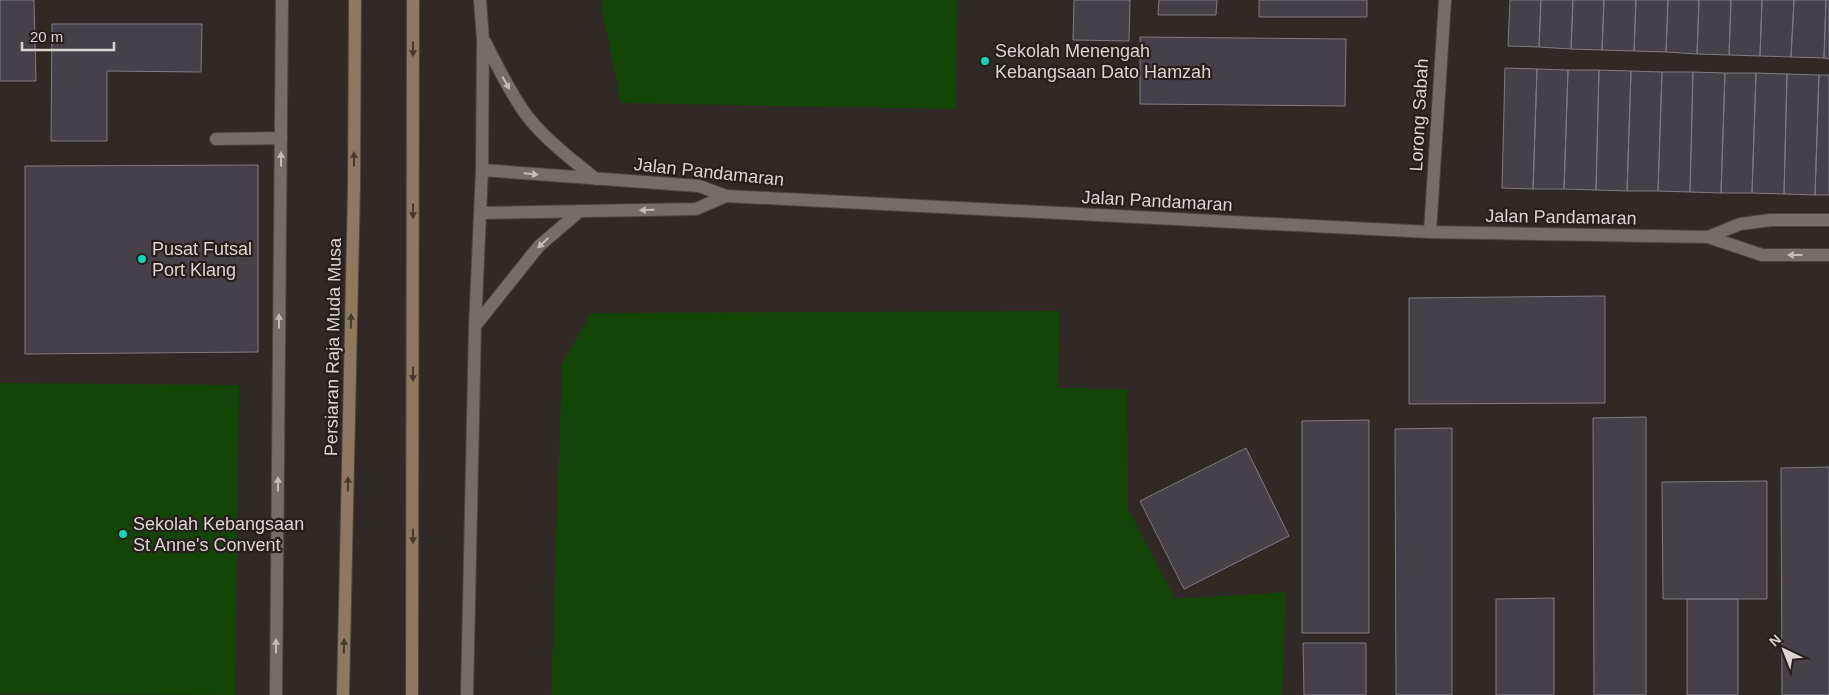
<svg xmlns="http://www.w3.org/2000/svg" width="1829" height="695" viewBox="0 0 1829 695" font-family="Arial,sans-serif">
<rect width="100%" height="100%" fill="#312925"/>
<path fill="#134606" d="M600 0H957L956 109 621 103Z
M1059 311 1058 388 1127 389 1128 509 1175 599 1286 592 1282 695H551L562 364 591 313Z
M0 383 239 385 235 695 0 693Z"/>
<path fill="#464148" stroke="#807a82" d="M0 0H34L36 81H0Z
M1074 0H1130L1129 41 1073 40Z
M1159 0H1217L1216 15H1158Z
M1259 0H1367V17H1259Z
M1510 0H1541L1539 47 1508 46Z
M1541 0H1573L1571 49 1539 47Z
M1573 0H1604L1602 50 1571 49Z
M1604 0H1636L1634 51 1602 50Z
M1636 0H1668L1666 52 1634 51Z
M1668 0H1699L1697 54 1666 52Z
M1699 0H1731L1729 55 1697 54Z
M1731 0H1762L1760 56 1729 55Z
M1762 0H1794L1791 57 1760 56Z
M1794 0H1826L1824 58 1791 57Z
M1826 0H1829V59L1824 58Z
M52 24H202L201 72 107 71V141H51Z
M1140 37 1346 39 1345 106 1140 104Z
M1505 68 1537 69 1533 189 1502 188Z
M1537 69 1568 70 1564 189H1533Z
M1568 70H1599L1596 190 1564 189Z
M1599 70 1631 71 1627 191 1596 190Z
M1631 71 1662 72 1658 191H1627Z
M1662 72H1693L1690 192 1658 191Z
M1693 72 1725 73 1721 193 1690 192Z
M1725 73H1756L1752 193H1721Z
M1756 73 1787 74 1784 194 1752 193Z
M1787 74 1819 75 1815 195 1784 194Z
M1819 75H1829V195H1815Z
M258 165V352L25 354V166Z
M1605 296V403L1409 404V298Z
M1646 417V695H1594L1593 418Z
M1369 420V633H1302V421Z
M1452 428V695H1396L1395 429Z
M1246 448 1289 536 1184 589 1140 501Z
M1829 467V695H1782L1781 468Z
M1767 481V599H1663L1662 482Z
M1554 598V695H1496V599Z
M1687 599H1738V695H1687Z
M1303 643H1366V695H1304Z"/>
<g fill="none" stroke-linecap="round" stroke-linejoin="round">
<defs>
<path id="service" d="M216 139 281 138"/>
<path id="minor" d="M485 42C498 67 510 93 527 116 546 140 572 160 596 179
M482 170 699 186 726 196 1430 232 1708 237 1740 224 1771 220H1829
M481 213 696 209 726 196
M1430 232 1445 0
M1708 237 1762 255H1829
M475 326 539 246 580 211
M276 695 282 0
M467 695 475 326 482 170 483 40 480 0"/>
<path id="tertiary" d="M1828 255H1829"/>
<path id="secondary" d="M343 695 354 187 355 0
M412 695 413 0"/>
</defs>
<use href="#service" stroke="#4b4541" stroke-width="14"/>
<use href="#minor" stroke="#4b4541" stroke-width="14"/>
<use href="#tertiary" stroke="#4b4541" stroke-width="14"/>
<use href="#secondary" stroke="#4b4541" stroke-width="14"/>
<use href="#service" stroke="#766d68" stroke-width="12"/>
<use href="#minor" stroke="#766d68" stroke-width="12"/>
<use href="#tertiary" stroke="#766d68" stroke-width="12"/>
<use href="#secondary" stroke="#8d7860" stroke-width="12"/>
</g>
<defs><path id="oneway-solid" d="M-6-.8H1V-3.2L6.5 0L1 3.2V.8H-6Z" transform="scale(1.25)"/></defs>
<g fill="#463a30">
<use href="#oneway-solid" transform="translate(413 49) rotate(90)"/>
<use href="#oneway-solid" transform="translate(354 159) rotate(-90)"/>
<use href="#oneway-solid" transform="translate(413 211) rotate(90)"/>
<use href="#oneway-solid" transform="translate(351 321) rotate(-89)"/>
<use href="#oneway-solid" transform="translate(413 374) rotate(90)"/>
<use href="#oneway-solid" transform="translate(348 484) rotate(-89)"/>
<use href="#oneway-solid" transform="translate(413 536) rotate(90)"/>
<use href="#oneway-solid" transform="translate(344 646) rotate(-89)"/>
</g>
<g fill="#c2bcb8">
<use href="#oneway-solid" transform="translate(506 83) rotate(61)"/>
<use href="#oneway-solid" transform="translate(281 159) rotate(-90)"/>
<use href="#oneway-solid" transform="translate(531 174) rotate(5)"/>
<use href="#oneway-solid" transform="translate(647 210) rotate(179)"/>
<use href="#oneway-solid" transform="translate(543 243) rotate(137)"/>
<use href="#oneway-solid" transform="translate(1795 255) rotate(180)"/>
<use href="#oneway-solid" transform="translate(279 321) rotate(-90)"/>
<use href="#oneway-solid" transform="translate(278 484) rotate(-90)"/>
<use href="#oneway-solid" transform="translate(276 646) rotate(-90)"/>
</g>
<g fill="#11d5b4" stroke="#271f1b" stroke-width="2">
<circle cx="985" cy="61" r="5"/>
<circle cx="142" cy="259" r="5"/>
<circle cx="123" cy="534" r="5"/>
</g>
<g text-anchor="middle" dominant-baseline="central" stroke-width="4.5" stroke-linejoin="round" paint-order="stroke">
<g font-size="18" fill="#dbd6d3" stroke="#271f1b" text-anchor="start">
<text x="995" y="51">Sekolah Menengah<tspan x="995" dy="21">Kebangsaan Dato Hamzah</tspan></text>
<text x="152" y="249">Pusat Futsal<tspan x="152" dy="21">Port Klang</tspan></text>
<text x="133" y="524">Sekolah Kebangsaan<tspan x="133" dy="21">St Anne's Convent</tspan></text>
</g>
<g font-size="18" fill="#dbd6d3" stroke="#271f1b">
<text transform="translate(1419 115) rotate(-87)">Lorong Sabah</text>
<text transform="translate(709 172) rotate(6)">Jalan Pandamaran</text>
<text transform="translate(1157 201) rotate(3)">Jalan Pandamaran</text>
<text transform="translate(1561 217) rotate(1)">Jalan Pandamaran</text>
<text transform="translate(333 347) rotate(-89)">Persiaran Raja Muda Musa</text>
</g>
</g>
<g transform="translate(1784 650) rotate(317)" stroke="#271f1b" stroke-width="4" paint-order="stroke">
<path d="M0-4L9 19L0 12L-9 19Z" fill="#dbd6d3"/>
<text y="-8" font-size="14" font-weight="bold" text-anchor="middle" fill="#dbd6d3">N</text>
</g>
<path d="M22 42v8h92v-8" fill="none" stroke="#dbd6d3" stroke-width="2.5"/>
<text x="30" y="42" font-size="15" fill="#dbd6d3" stroke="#271f1b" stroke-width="4" paint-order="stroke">20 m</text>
</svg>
